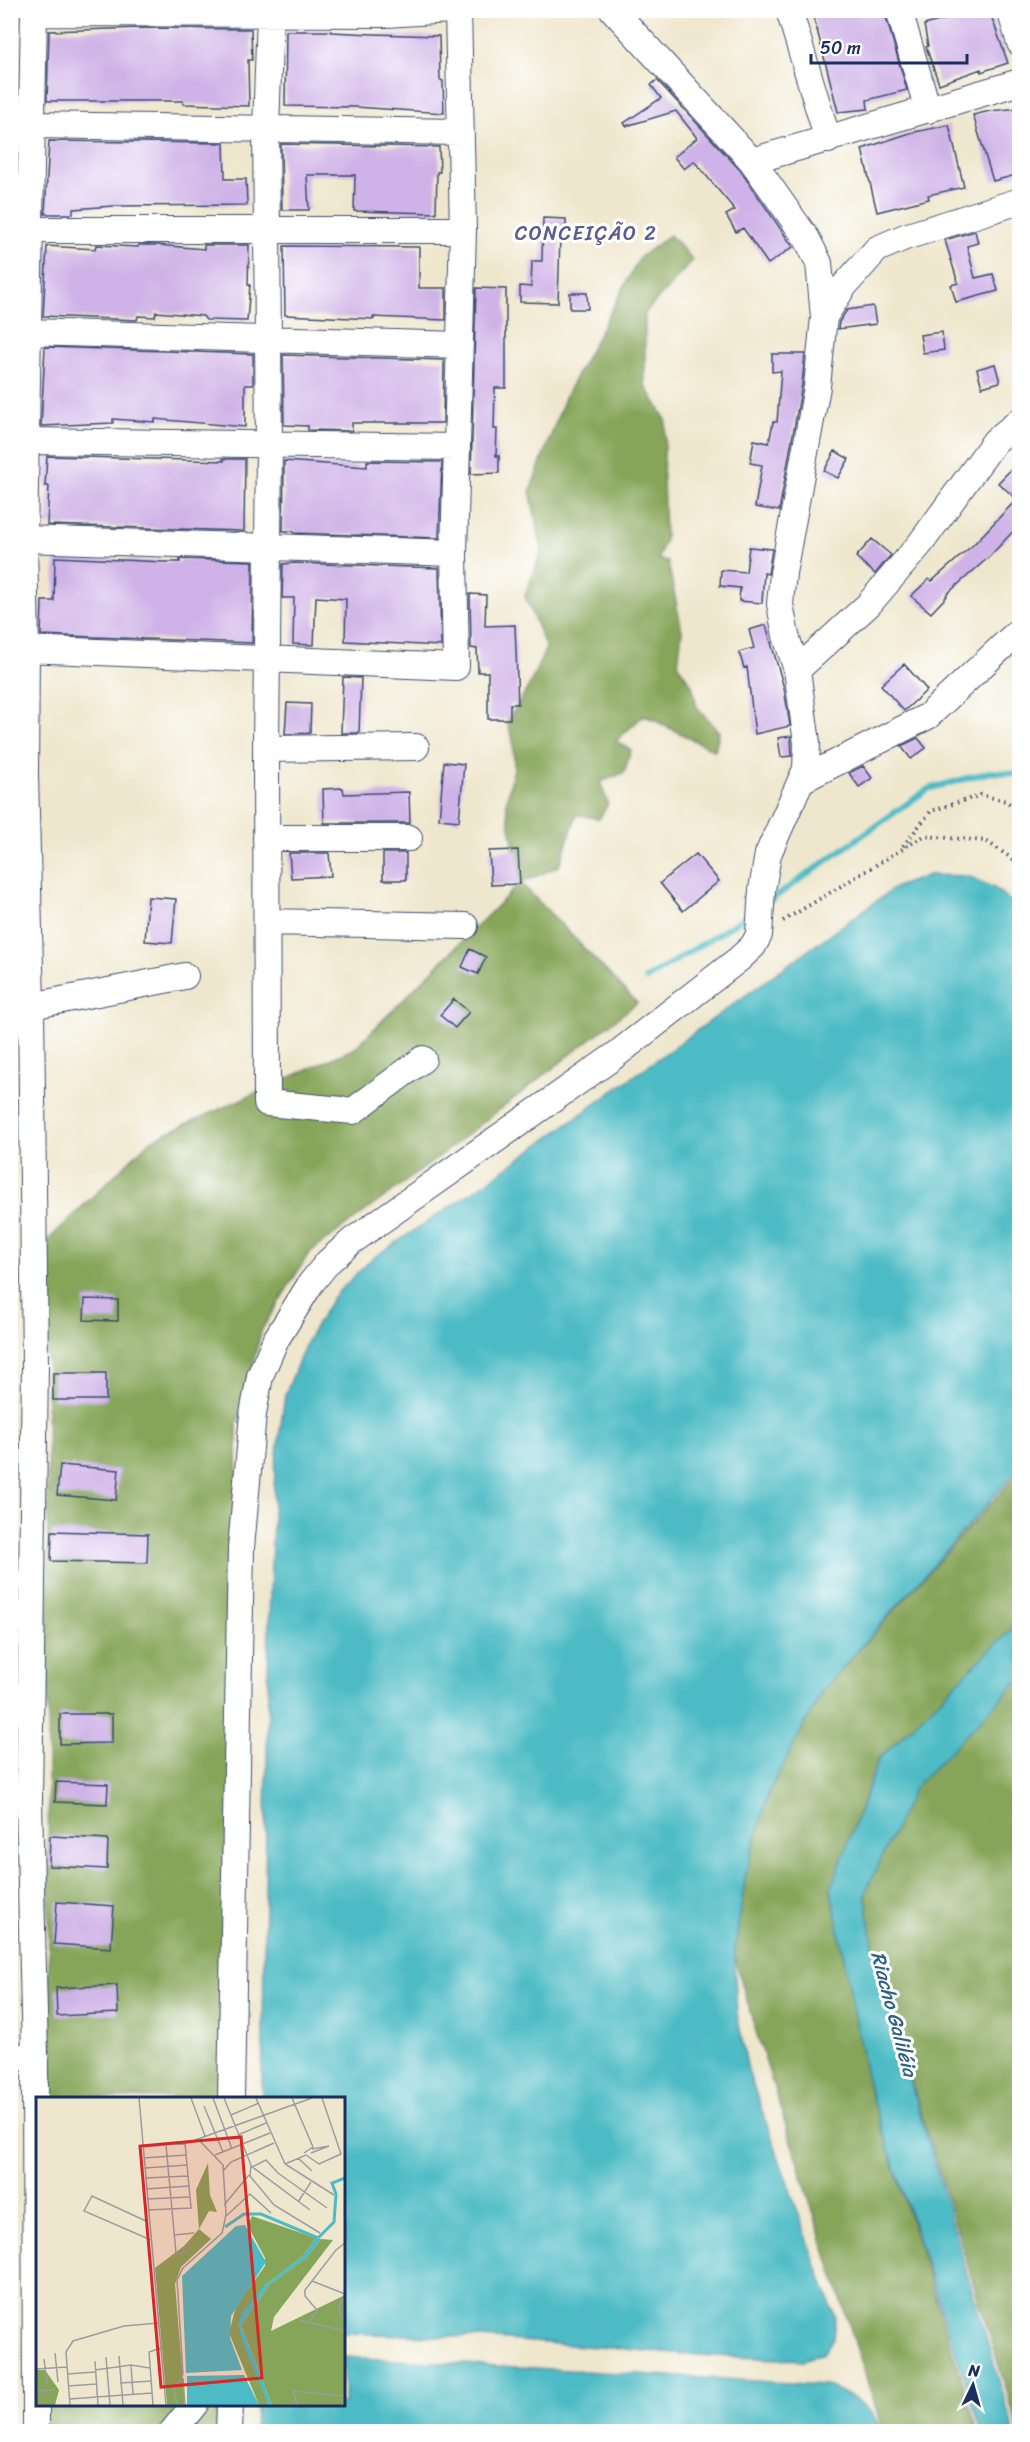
<svg xmlns="http://www.w3.org/2000/svg" width="1030" height="2442" viewBox="0 0 1030 2442" font-family="Sriracha,sans-serif">
<rect width="100%" height="100%" fill="#fff"/>
<filter id="ink" filterUnits="userSpaceOnUse"><feTurbulence type="fractalNoise" baseFrequency=".0167" numOctaves="2"/><feDisplacementMap in="SourceGraphic" scale="12" xChannelSelector="R" yChannelSelector="G"/><feConvolveMatrix kernelMatrix="1 2 1 2 8 2 1 2 1" color-interpolation-filters="sRGB"/></filter>
<filter id="wash" filterUnits="userSpaceOnUse"><feTurbulence type="fractalNoise" baseFrequency=".008" numOctaves="4" result="noise"/><feDisplacementMap in="SourceGraphic" scale="24" xChannelSelector="R" yChannelSelector="G"/><feGaussianBlur stdDeviation="1.35" result="paint"/><feColorMatrix in="noise" values="0 0 0 0 0 0 0 0 0 0 0 0 0 0 0 0 0 1.4 0 .05"/><feComposite in="paint" operator="in"/></filter>
<g filter="url(#wash)">
<rect width="100%" height="100%" fill="#efe7cd"/>
<path fill="#86a559" stroke="#506a5c" stroke-width="1.5" d="M670 235 693 260 645 313V385L666 420 663 476 665 540 658 559 668 562 682 631 678 665 692 685 697 707 719 732 715 751 644 715 616 741 631 750 624 773 600 782 608 804 599 819 577 814 559 866 521 883 637 1003 436 1159 309 1253 262 1329 237 1423 239 1654 234 2098H49L47 1241 151 1140 355 1048 520 883 506 803 514 768 513 740 507 722 529 686 546 648 525 596 542 549 530 491 566 395 640 257Z
M1019 1472V1622L878 1760 831 1889 868 2086 978 2431H883L754 2025 734 1956 746 1872 769 1791 823 1690Z
M1019 1677V2431L877 1970 865 1893 914 1788Z
M46 2405H230L229 2431 45 2432Z"/>
<path fill="#4dbbc5" stroke="#347592" stroke-width="1.5" d="M929 875 968 876 994 888 1014 904 1019 918V1468L823 1690 769 1791 746 1872 734 1956 737 2014 748 2071 835 2317 833 2339 823 2353 803 2360 713 2356 469 2337 344 2333V2098H262L269 1618 275 1468 285 1395 307 1341 333 1297 373 1258 487 1182 896 887Z
M1019 1622V1680L914 1788 865 1893 877 1970 1014 2431 982 2432 868 2086 831 1889 878 1760Z
M344 2357 824 2385C850 2395 872 2404 881 2431H253L258 2405 344 2404Z"/>
<g fill="none" stroke-linecap="round" stroke-linejoin="round">
<path stroke="#4dbbc5" stroke-width="6" d="M768 902 928 789 990 772 1020 774
M646 979 755 911"/>
</g>
<g id="blocks">
<path fill="#cfb2e7" d="M812 10H884L907 90 867 100 868 109 838 112Z
M981 10H989L1008 63 981 72V69L939 84 926 47 928 46 924 25Z
M141 28 251 29 252 60H248L249 106 183 104V101H47L49 31Z
M286 31H331V32L373 34 439 36 440 80 443 81 444 113 355 107 285 106Z
M657 80 740 170 793 247 768 264 743 228 736 232 726 215 735 210 694 161 684 169 674 157 697 138 676 111 626 126 624 123 661 98 651 85Z
M1020 108V174L993 181 973 115 990 111Z
M949 125 964 187 928 195 929 199 877 212 862 149 910 133Z
M49 141 224 143 225 179H246L247 205 113 206 73 209V214H45Z
M281 144 439 147 440 172H437L436 213 354 211 355 175H307L309 210H282Z
M543 218 566 219V236H560L558 303 520 302V286L531 287 532 261H542Z
M975 231 978 243 967 246 975 278 993 274 998 291 956 302 951 285 958 283 945 240Z
M96 245 138 247 139 245H157L204 249V245H249L248 285H250L247 321 206 320 203 316 156 312 155 317 138 316 137 320 43 316 47 246 95 249Z
M284 246 419 247V288H446V320L373 317 374 319 285 315Z
M476 288 506 289V388H495L494 429H497L496 456H499V473L471 474Z
M570 293H587L588 309H570Z
M873 306 876 324 838 329 839 322 847 310Z
M942 332 944 350 923 353 920 335Z
M45 347 253 354V385H245V427L155 419V422L113 419V423L41 426Z
M772 354H805L802 385 779 511 755 507 762 465 750 463 754 440 769 443 773 422H777L781 371 772 372Z
M283 355 444 360 443 423H352V431L308 430V426L284 425Z
M995 364 1000 382 982 387 977 369Z
M835 451 849 459 838 478 824 471Z
M47 456 224 461 223 459H245L244 531 47 525 49 486H45Z
M1020 460V524L990 556 946 595 947 596 931 613 911 596 929 579 932 581 973 545 1017 499 998 483Z
M284 461 367 467V461L442 462 439 538 294 533 293 531H283Z
M872 539 891 555 875 574 856 557Z
M749 547 772 549 768 574 764 573 762 603 739 601 740 588 720 586 721 570 746 572Z
M55 557 165 562H180V559L253 561 252 643 41 635 42 601H54Z
M294 563 439 568 441 646 345 641 346 599 316 597 314 645 293 644 294 598H282L283 564Z
M470 594 486 595 485 626 515 625 518 704H510V719H488V672H478L477 649 471 648Z
M766 625 784 688 790 726 755 734 747 667 744 668 739 652 754 648 749 630Z
M904 664 927 690 904 711 881 685Z
M343 677 361 678 359 733H341Z
M287 703 311 704 310 733 285 734Z
M791 736 792 756 781 757 778 738Z
M918 738 926 748 911 759 901 746Z
M444 762 464 764 459 821 439 819Z
M863 766 872 778 859 787 849 773Z
M343 788 344 794 409 792 410 823H324L323 789Z
M518 850 520 884 491 885 489 851Z
M289 853H329L331 876 291 878Z
M383 853H406V880H383Z
M696 854 719 881 683 911 660 883Z
M148 897 176 899 172 943 145 941Z
M470 949 486 957 478 974 462 967Z
M454 999 469 1012 455 1028 440 1015Z
M85 1299 118 1300V1321L84 1320Z
M53 1373H106V1400H53Z
M60 1465 119 1470 116 1500 57 1495Z
M52 1531 148 1534 147 1563 51 1561Z
M60 1714H112V1743L60 1744Z
M56 1782 108 1784 107 1804 55 1802Z
M50 1836 108 1839 107 1869 49 1866Z
M57 1902 114 1906 111 1948 54 1944Z
M117 1985 118 2013 57 2016 56 1988Z"/>
</g>
</g>
<g filter="url(#ink)">
<use href="#blocks" fill-opacity="0" stroke="#3b4b6f" stroke-width="1.5"/>
<g fill="none" stroke-linecap="round" stroke-linejoin="round">
<defs>
<path id="minor" d="M34 10 24 539 26 649 25 775 31 1006 35 1366 29 1800 35 2056 36 2432
M458 10 463 230
M789 10 828 140
M899 10 928 110
M1010 10 1020 43
M270 12 266 130 269 444 266 749 267 1103 353 1111 423 1059
M34 13 386 14 450 10
M32 125 460 132
M752 161 1020 82
M824 317 844 286 877 249 905 237 1020 201
M29 332 460 345
M27 441 456 447
M24 539 454 553
M26 649 456 667 454 553 463 230H30
M797 670 868 605 920 544 995 441 1020 421
M266 749 416 747
M802 780 928 716 1020 630
M266 838H409
M267 922 465 926
M31 1006 185 976
M10 2057 35 2056
M231 2098 241 1548 253 1414 260 1376 275 1341 311 1283 328 1262 352 1241 613 1057 739 959 753 946 759 935 762 890 768 854 806 769 807 743 797 670 786 636 780 604 783 573 817 387 824 317 819 263 807 239 752 161 613 10
M172 2432 195 2404
M229 2432 230 2404"/>
</defs>
<use href="#minor" stroke="#3b4b6f" stroke-width="28"/>
<path stroke="#3b4b6f" stroke-width="4" stroke-dasharray="1.5 4.5" stroke-linecap="butt" d="M903 846 931 811 981 795 1006 801 1020 812
M783 921 924 836 986 841 1020 864"/>
<use href="#minor" stroke="#fff" stroke-width="26"/>
</g>
</g>
<g text-anchor="middle" dominant-baseline="central" stroke-width="6" stroke-linejoin="round" paint-order="stroke">
<g font-size="20" letter-spacing="1.5" fill="#5a5d8e" stroke="#fff">
<text x="586" y="233">CONCEIÇÃO 2</text>
</g>
<g font-size="20" font-style="italic" fill="#2c6082" stroke="#fff">
<text transform="translate(894 2014) rotate(75)">Riacho Galiléia</text>
</g>
</g>
<g transform="translate(36 2097)">
<rect width="309" height="309" fill="#efe7cd"/>
<path d="M172 66 174 98 181 115 173 114 163 132 175 142 145 170 139 187 149 308H131L119 171 148 149 163 132 160 93ZM216 119 280 141 267 159 229 188 202 228 233 308H223L193 236 200 209 229 169V161L212 129ZM285 142 297 143 238 220 235 234 309 198V308H236L205 228 233 188 270 161ZM0 273H9L23 293 19 308H0Z" fill="#86a559"/>
<path d="M209 128 230 165 195 219 194 241 206 273 150 276 146 179 200 129ZM280 141 285 142 270 161 233 188 205 228 236 308H233L207 247 202 228 206 215 229 188 267 159ZM208 278 223 308H151V279Z" fill="#4dbbc5"/>
<path fill="none" stroke="#4dbbc5" stroke-width="3" d="M189 130 208 117H225L282 141M282 141 298 125 300 97 296 86 309 81"/>
<path fill="none" stroke="#9a9da1" stroke-width="1.5" d="M103 1 130 308M155 1 169 39M177 1 196 52M188 1 215 68 214 79 238 108 284 136M220 1 249 67 298 98M256 1 277 50 268 56M168 9 187 55M195 18 223 6M202 38 230 26M149 46 151 68M130 48 140 156H148L155 150M107 50 151 46 276 1M275 56 293 49 276 52M179 58 234 36M108 61 150 58M262 61 276 74M249 67 270 58 283 67 305 57 286 1M215 69 274 113M216 70 230 63 242 76 291 111M109 71 151 68 155 111 112 113M188 73 195 65 238 46M109 81 152 79M110 92 153 89M111 102 153 100M262 105 275 85M188 108 213 78M190 119 214 97 235 116M112 125 56 99 48 114 115 143M138 138 158 136M276 184 309 197M309 196 302 212 309 223M263 223 309 234M272 227 281 213 269 199V193L300 153 309 146M19 256 22 285M83 259 87 308M70 260 74 308M8 262 11 287M59 264 62 308M95 268 97 297M0 272 31 270M59 273 95 268 114 271M31 277 59 275M147 281 149 308M84 286 116 284M32 289 61 287M0 294 18 293M33 302 116 296M34 308 30 255 37 244 88 229 122 226M117 308 113 255 125 251M141 308 138 293 147 277 141 183 147 171 186 136 190 118 187 68 162 42M261 308 257 294 309 299"/>
<path fill="#d62828" fill-opacity="0.15" stroke="#d62828" stroke-width="3" d="M205 40 226 281 125 290 104 49Z"/>
<rect width="309" height="309" fill="none" stroke="#1b2f5e" stroke-width="3"/>
</g>
<rect width="1030" height="2442" fill="none" stroke="#fff" stroke-width="36"/>
<g transform="translate(973 2385) rotate(5)" stroke="#ffffff" stroke-width="4.5" paint-order="stroke">
<path d="M0-4.5L10 22L0 15L-10 22Z" fill="#1b2f5e"/>
<text y="-9" font-size="16" font-weight="bold" text-anchor="middle" fill="#1b2f5e">N</text>
</g>
<path d="M811 54v9h156v-9" fill="none" stroke="#1b2f5e" stroke-width="3"/>
<text x="820" y="54" font-size="18" fill="#1b2f5e" stroke="#ffffff" stroke-width="4.5" paint-order="stroke">50 m</text>
</svg>
